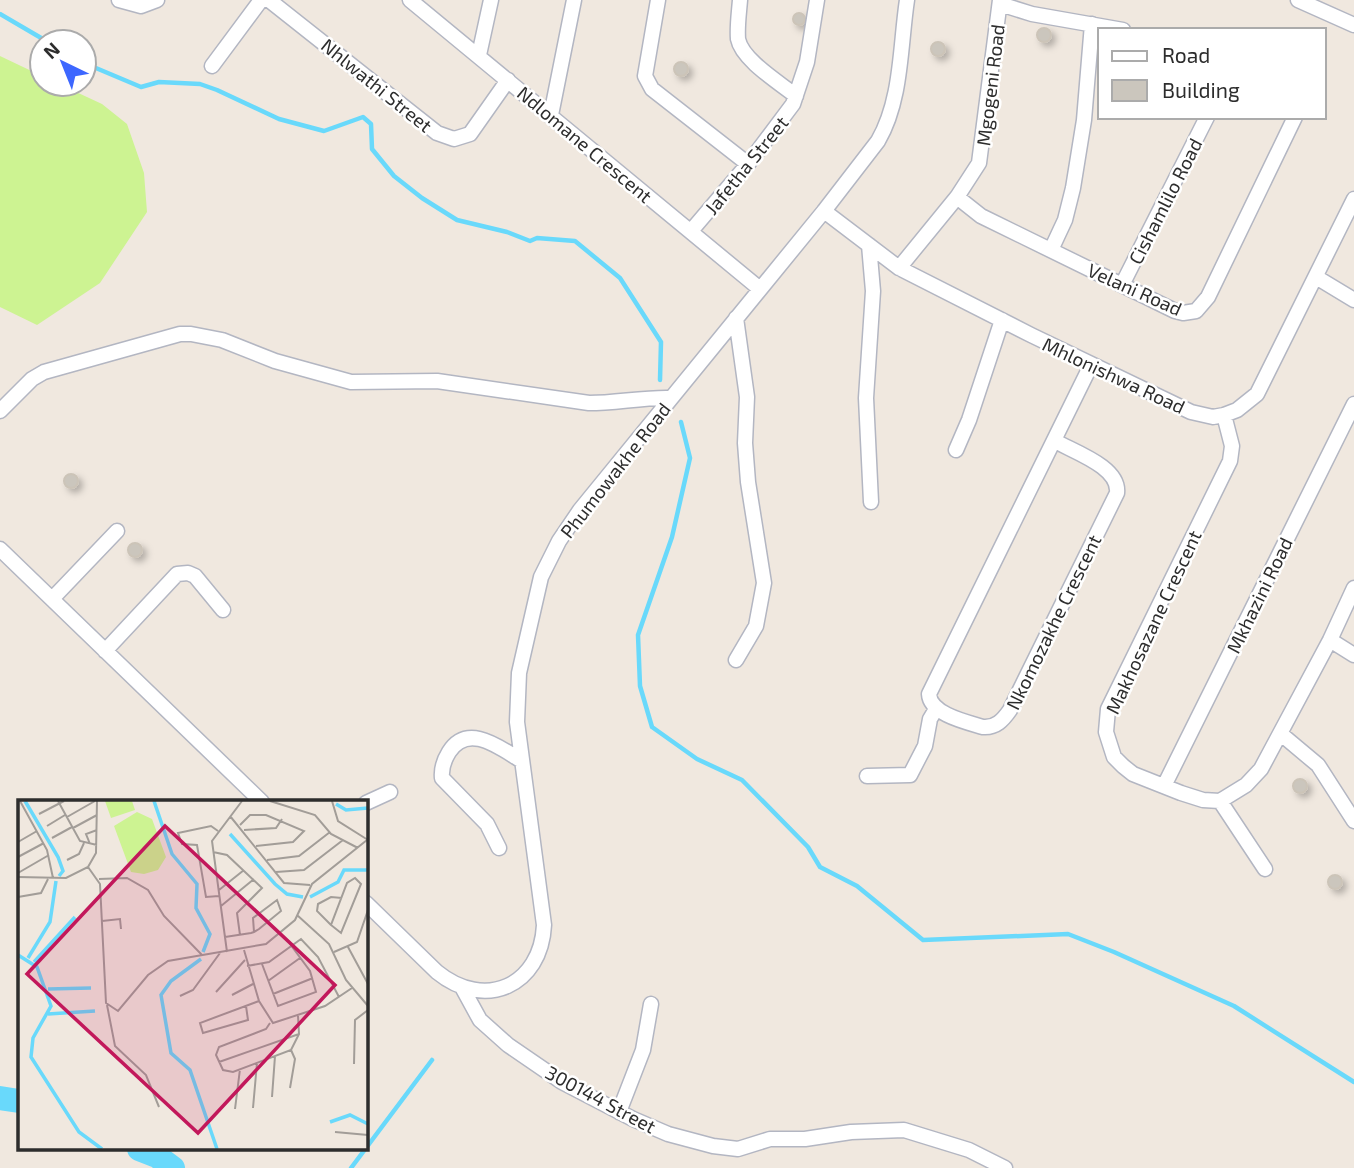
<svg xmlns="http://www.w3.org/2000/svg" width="1354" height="1168" viewBox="0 0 1354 1168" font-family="'Exo 2',sans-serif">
<defs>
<filter id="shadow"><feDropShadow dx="4" dy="4" stdDeviation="3.5" flood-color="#0004"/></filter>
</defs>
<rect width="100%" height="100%" fill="#f0e8df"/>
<path fill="#cdf392" d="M0 56 42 76V84H59L102 104 127 124 144 173 147 212 100 283 37 325 0 307Z"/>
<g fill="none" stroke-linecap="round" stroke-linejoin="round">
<path stroke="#69d9fb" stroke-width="4.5" d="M0 14 48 42
M84 63 141 87 159 82 200 84 217 90 279 119 324 131 363 117 371 124 372 149 394 176 422 198 457 220 507 232 530 241 537 238 575 241 620 278 661 342 660 380
M681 422 690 458 672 537 638 635 640 686 652 727 697 759 742 780 808 847 820 867 857 886 923 940 1068 934 1114 952 1234 1006 1354 1082
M148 1152 151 1149
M351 1168 432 1060"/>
<path stroke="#69d9fb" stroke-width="24" d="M0 1098 19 1101
M139 1149 157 1156 173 1168"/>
</g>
<path fill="#cbc6bd" stroke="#ccc4b8" stroke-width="2" filter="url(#shadow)" d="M793 19a6 6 0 1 1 12 0a6 6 0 1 1-12 0Z
M1037 35a7 7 0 1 1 14 0a7 7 0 1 1-14 0Z
M931 49a7 7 0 1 1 14 0a7 7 0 1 1-14 0Z
M674 69a7 7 0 1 1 14 0a7 7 0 1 1-14 0Z
M64 481a7 7 0 1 1 14 0a7 7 0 1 1-14 0Z
M128 550a7 7 0 1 1 14 0a7 7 0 1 1-14 0Z
M1293 786a7 7 0 1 1 14 0a7 7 0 1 1-14 0Z
M1328 882a7 7 0 1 1 14 0a7 7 0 1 1-14 0Z"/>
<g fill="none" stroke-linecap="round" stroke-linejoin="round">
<defs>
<path id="minor" d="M119 0 141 6 157 0
M269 0 437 133 454 139 470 134 508 80
M410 0 760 289
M658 0 645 76 652 89 748 164
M740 0C739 13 737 26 738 39 742 60 780 83 796 96
M1298 0 1354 25
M1000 4 1032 14 1123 30
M479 55 491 0
M212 66 261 0
M551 115 574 0
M957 197 981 216 1175 311 1183 313 1196 311 1208 297 1295 117
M824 211 899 268 1031 335 1191 412 1213 417 1224 415 1237 410 1257 394 1354 199
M691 231 748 164 793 104 807 62 817 0
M869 245 873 291 866 398 871 502
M1051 250 1065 220 1073 188 1084 120 1092 24
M899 268 957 197 979 163 1000 0
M1316 277 1354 300
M1122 285 1207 117
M0 411 32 379 44 372 180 334H191L222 340 275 361 351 382 437 381 589 403C617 403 643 397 671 398
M1224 415 1232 446 1230 461 1108 709 1106 732 1114 757 1123 766 1133 774 1181 793 1203 800 1220 801 1246 785 1261 769 1330 640 1354 588
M1055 441C1074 452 1120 467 1117 493L1010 710C1003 720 996 728 983 727 966 722 930 714 929 694L1091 365
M956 450 969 420 1002 320
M0 549 262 802
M52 599 117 531
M1330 640 1354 655
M105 651 177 574 188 573 195 576 223 610
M736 660 756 626 764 583 748 482 745 443 747 397 736 318
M1281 734 1318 765 1354 821
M867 776 910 775 925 746 930 719 936 709
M1164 786 1354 404
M1220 801 1265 869
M366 803 390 792
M499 848 487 824 442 778C441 768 444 760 449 752 468 722 500 748 522 761
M366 903 437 972C485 1011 541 986 544 925L517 722 519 673 541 577 559 541 580 510 824 211 878 141C902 100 900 46 907 0
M463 989 480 1020 508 1045 562 1082 633 1119 668 1134 713 1146 738 1149 770 1139H805L851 1132 904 1130 969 1150 1005 1168
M619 1112 643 1050 651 1004"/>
</defs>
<use href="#minor" stroke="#b3b6c2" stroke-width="17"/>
<use href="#minor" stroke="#fff" stroke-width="14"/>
</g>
<g text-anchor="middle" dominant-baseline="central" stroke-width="5" stroke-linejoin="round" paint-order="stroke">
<g font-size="19" fill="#2d2d2d" stroke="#fff">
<text transform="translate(377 85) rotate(39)">Nhlwathi Street</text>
<text transform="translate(990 85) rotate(-83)">Mgogeni Road</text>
<text transform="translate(585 144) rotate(40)">Ndlomane Crescent</text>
<text transform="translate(746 165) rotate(-51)">Jafetha Street</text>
<text transform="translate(1165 201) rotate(-63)">Cishamlilo Road</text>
<text transform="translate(1135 289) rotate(24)">Velani Road</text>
<text transform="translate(1114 375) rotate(25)">Mhlonishwa Road</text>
<text transform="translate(615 470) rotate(-52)">Phumowakhe Road</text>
<text transform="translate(1259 595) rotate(-64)">Mkhazini Road</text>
<text transform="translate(1053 622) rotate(-64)">Nkomozakhe Crescent</text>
<text transform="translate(1153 622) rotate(-65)">Makhosazane Crescent</text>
<text transform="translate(601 1099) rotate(28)">300144 Street</text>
</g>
</g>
<g transform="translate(18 800)">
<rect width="350" height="350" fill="#f0e8df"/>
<path d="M87 1H114L117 10 93 18ZM119 12 134 19 148 57 140 70 126 74 113 72 96 26Z" fill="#cdf392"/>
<path fill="none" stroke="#69d9fb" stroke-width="3.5" d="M7 1 40 57 45 71 41 76M136 1 154 54 179 84 178 108 192 134 185 152M318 4 328 10 350 8M212 34 257 84 269 94 285 97M292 97 320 82 326 70H350M0 155 19 167 33 206 15 238 13 257 61 332 84 349M10 158 32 122 38 81M183 159 153 181 143 195 153 253 172 270 199 349M16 162 57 117M30 189 73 188M30 214 77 211M312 322 332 315 350 324"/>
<path fill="none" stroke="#a29d98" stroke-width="2" d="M2 1 29 50 35 78M40 1 62 41 79 45M252 1 297 15 313 34 340 48M314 1 320 21 350 40M21 14 46 1M212 16 266 83 292 85M49 17 77 1M222 25 232 15H248L286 31 275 42 238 46M29 26 47 15M55 28 79 15M226 30 258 28 264 19M200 31 193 26 160 33 164 44 179 45 188 97 201 96M34 38 54 27M0 42 19 31M72 44 68 34 79 30M195 52 209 55 244 88 219 113 222 135M0 57 26 43M49 60 61 54 66 43M249 60 281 56 312 32M70 67 82 84 88 203 100 211 130 175 150 161 248 144 277 120 294 84 349 40M258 72 286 70 325 40M0 73 31 55M0 77 48 78 70 67 78 53 79 1M337 78 343 84 323 133 313 125 329 83ZM81 79 109 78 130 90 146 116 184 155M201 90 226 70M0 97 23 93 30 79M203 106 236 79M279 115 311 144 328 180 350 206M84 121 102 119 103 129M313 125 299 111 300 104 313 97 324 98M207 137 233 133 236 132 241 129 263 111 259 100 235 118 236 132M330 147 350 184M226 150 241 201 255 223 307 206 334 188M209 152 194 41 224 1M316 152 339 142 350 110M244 164 260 206 298 192 292 171 272 144M229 166 251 162 283 139 300 157 321 197M250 181 282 158M198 192 227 160M255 194 295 178M214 195 235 184M162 196 175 190 202 153M89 205 97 246 128 275 141 307M228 206 230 220 185 233 182 223 241 201M252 223 248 229 201 247 198 255 205 270 215 272 273 250 281 234 280 216M201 262 281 234M336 264 337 220 350 210M272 288 277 259 273 250M254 297 257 256M235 308 239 263M217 309 222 269M317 332 350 335"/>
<path fill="#c2185b" fill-opacity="0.15" stroke="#c2185b" stroke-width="3.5" d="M147 26 317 185 180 333 9 174Z"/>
<rect width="350" height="350" fill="none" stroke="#2d2d2d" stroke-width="3.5"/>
</g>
<rect x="1098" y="28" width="228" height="91" fill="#ffffff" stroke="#ababab" stroke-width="2"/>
<rect x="1112" y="51" width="35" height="10" fill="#ffffff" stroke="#ababab" stroke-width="2"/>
<text x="1162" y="63" font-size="21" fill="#2d2d2d">Road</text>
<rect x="1112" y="80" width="35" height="21" fill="#cbc6bd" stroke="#ababab" stroke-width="2"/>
<text x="1162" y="98" font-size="21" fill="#2d2d2d">Building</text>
<g transform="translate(63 63) rotate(317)"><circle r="33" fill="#ffffff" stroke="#ababab" stroke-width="2"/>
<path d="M0-5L12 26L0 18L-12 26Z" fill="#3d67ff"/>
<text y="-10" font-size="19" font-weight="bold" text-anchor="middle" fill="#2d2d2d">N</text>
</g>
</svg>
